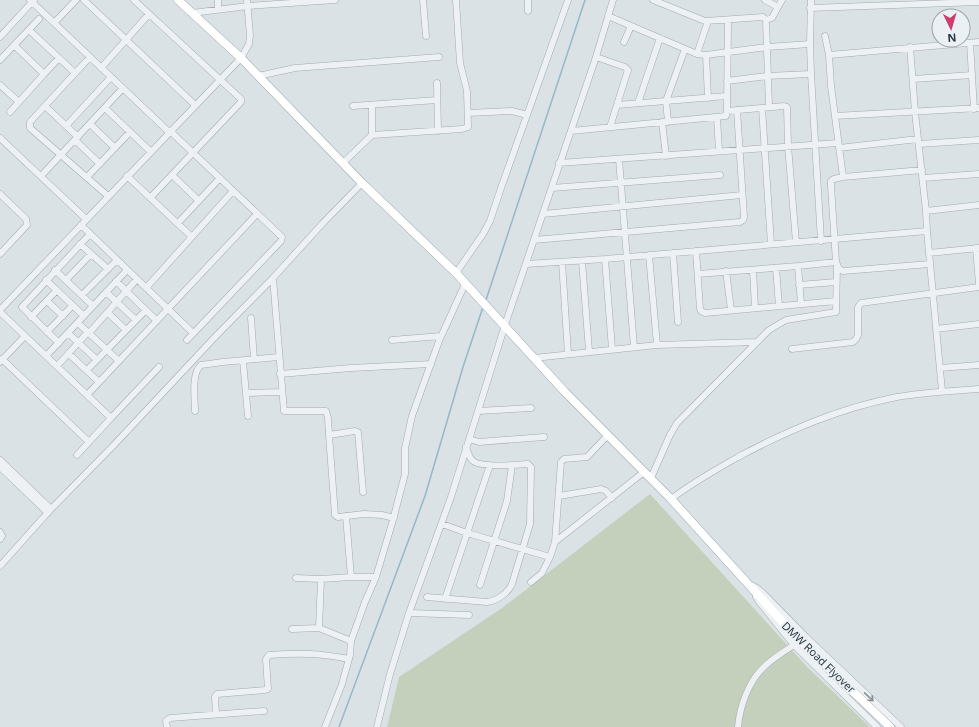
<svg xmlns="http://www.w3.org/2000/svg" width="979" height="727" viewBox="0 0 979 727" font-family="'Open Sans',sans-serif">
<rect width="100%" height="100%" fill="#dbe2e6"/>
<path fill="#c5d0bc" d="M650 494 808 668 870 727H387L399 677 502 608Z"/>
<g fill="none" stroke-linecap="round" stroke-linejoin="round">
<path stroke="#95b7c7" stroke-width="1.5" d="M486 300 585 0
M339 727 425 496 463 367 483 307"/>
<defs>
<path id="minor" d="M30 0 169 132
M84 0 195 105
M134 0 241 99V102L150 198
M218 0V9
M423 0 426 36
M653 0 705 21 763 17 766 20 769 107
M765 0 778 7 772 18 766 20
M811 0 810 44 811 74 821 241
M778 7 782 0
M810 8 979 2
M528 11V0
M192 13 248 6 335 0
M608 16 697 54 706 55 767 47 810 44
M54 23 76 0
M29 30 75 73
M825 36 829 55 831 86 843 177
M0 37 34 0
M624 42 631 26
M970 43 974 109
M14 45 44 74 59 58
M910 47 915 112 926 211 927 231 942 391
M697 54 708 21
M706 55 708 98
M829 55 979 42
M90 57 30 122V128L108 196
M596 57 625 67 628 70 610 127
M0 60 39 19
M101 68 149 14
M258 76 295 68 439 57
M913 79 972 75
M727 81 767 76 811 74
M437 83 438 131
M0 85 19 102
M638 103 660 38
M372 105V135
M617 105 727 96
M45 106 78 137
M353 106 437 100
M105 108 151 152
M762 108 771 244
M727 111 784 106 787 107 788 146 796 242
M10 112 44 74
M468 113 512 111 527 115
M835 116 979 108
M717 118 719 151
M662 122 666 156
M668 122 666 101 685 49
M90 124 115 148
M66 126 111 77
M170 131 282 237 281 241 187 340
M571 131 726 116 727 111 728 20
M0 138 86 219
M75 140 100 164
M919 144 979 140
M839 148 918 139
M619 159 634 347
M343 163 372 135 462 129 468 127 467 91 460 63 456 0
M559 163 838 143
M922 170 843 177 834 179 831 181V186L836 262 839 269 843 271 930 264
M172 175 199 201
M41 176 123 88
M127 176 192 237
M87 177 130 132
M923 178 979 174
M552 188 720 175
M0 194 26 219 27 225 0 254
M926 211 979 205
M543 214 742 195
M178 223 220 178
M81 225 193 333
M534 240 740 222 743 220 744 217 737 110
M80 244 108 269
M976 248 979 284
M696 251 700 309 701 311 705 313 836 301
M673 253 678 322
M929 253 979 248
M649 255 657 345
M605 259 612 349
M582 261 589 351
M562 262 568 354
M526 264 605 259 927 231
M798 266 801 304
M776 268 779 306
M55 270 93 306
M753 270 755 308
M726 271 731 310
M456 273 483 234 490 221 501 188 568 0
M698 274 798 266 836 262
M273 278 284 411H326L328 418 329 435
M46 280 84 316
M66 280 91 254
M116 281 157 321
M799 285 836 282
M146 288 233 191
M106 292 136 320
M82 295 117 260
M47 301 63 316
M0 310 241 58 249 44 250 35 247 0
M0 312 111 418 159 367
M108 313 126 330
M31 317 57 290
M251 318 254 359
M78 323 119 361
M936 329 979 324
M47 332 72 306
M68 333 97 360
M89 333 137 279
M392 340 441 336
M59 343 22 307 90 234
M792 349 853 342 856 339 858 335V307L861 303 979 287
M69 354 99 382
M46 356 127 270
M534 358 657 345 757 342
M2 359 89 442
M243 361 248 416
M0 362 25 336
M57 366 88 332
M940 368 979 365
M87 370 146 310
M280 374 351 368 431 364
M247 393 282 392
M87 395 257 214
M195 411C195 400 191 373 201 365L223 362 279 357
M478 411 531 408
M469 439 479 442 544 437
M77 455 111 418
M0 460 51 509
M0 467 48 513
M651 478 670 435 677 423 769 330 786 320 836 312 837 267
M363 492 358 432 355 431 329 435 335 515 338 517 364 514 382 515 394 518
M559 496 601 489 606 491 612 498
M671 499C692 483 715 470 738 457 789 430 840 408 897 397 924 392 952 391 979 389
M346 516 351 577H376
M442 524 467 533 550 557 555 542 561 462 564 459 587 457 608 435
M0 532 2 536 0 539
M555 542 644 472
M0 566 51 509 113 446 215 337 273 278 323 223 362 183
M296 578 321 579 351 577
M531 582 542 573 550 557
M480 585 507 501 512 465
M751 585 757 588 764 594 806 637 901 727
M427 597 487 602C497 601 508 593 512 584L530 524 531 467 528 464C516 465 482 468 473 461 469 458 468 452 466 447
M756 597 760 603 794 645 877 727
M445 599 490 465
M409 613 469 615
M319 628 321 579
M292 629 319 628 351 641
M216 714 215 697 217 694 265 690 268 689 266 659 269 655C299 653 319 653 349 659
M167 727 166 721 170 718 264 711
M325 727 342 684 350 655 351 641 365 602 376 577 393 520 405 474V448L412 416 439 341 465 284
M377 727 390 674 409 613 451 497 505 325 596 57 613 0
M738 727C740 705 749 680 766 665 775 657 785 651 794 645"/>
<path id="major" d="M178 0 241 58 362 183 456 273 565 392 671 499 799 640 890 727"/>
</defs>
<use href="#minor" stroke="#a1aab0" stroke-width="7"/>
<use href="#major" stroke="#9ba8b2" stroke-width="9"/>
<use href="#minor" stroke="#eef1f4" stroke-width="6"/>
<use href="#major" stroke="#fff" stroke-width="8"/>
</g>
<defs><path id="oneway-shaft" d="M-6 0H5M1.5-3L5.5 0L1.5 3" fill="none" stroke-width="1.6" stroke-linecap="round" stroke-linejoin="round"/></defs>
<use stroke="#8a9298" href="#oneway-shaft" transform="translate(869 697) rotate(43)"/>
<g text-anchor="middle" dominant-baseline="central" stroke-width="4" stroke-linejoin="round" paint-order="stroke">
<g font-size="11" fill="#25323c" stroke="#eaf0f4">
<text transform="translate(819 657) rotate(44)">DMW Road Flyover</text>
</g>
</g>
<g transform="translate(951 28) rotate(175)"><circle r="19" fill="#eaf0f4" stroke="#9ba4aa"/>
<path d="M0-3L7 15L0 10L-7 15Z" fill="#d03c6e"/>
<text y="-6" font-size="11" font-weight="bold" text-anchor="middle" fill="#25323c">N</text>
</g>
</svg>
